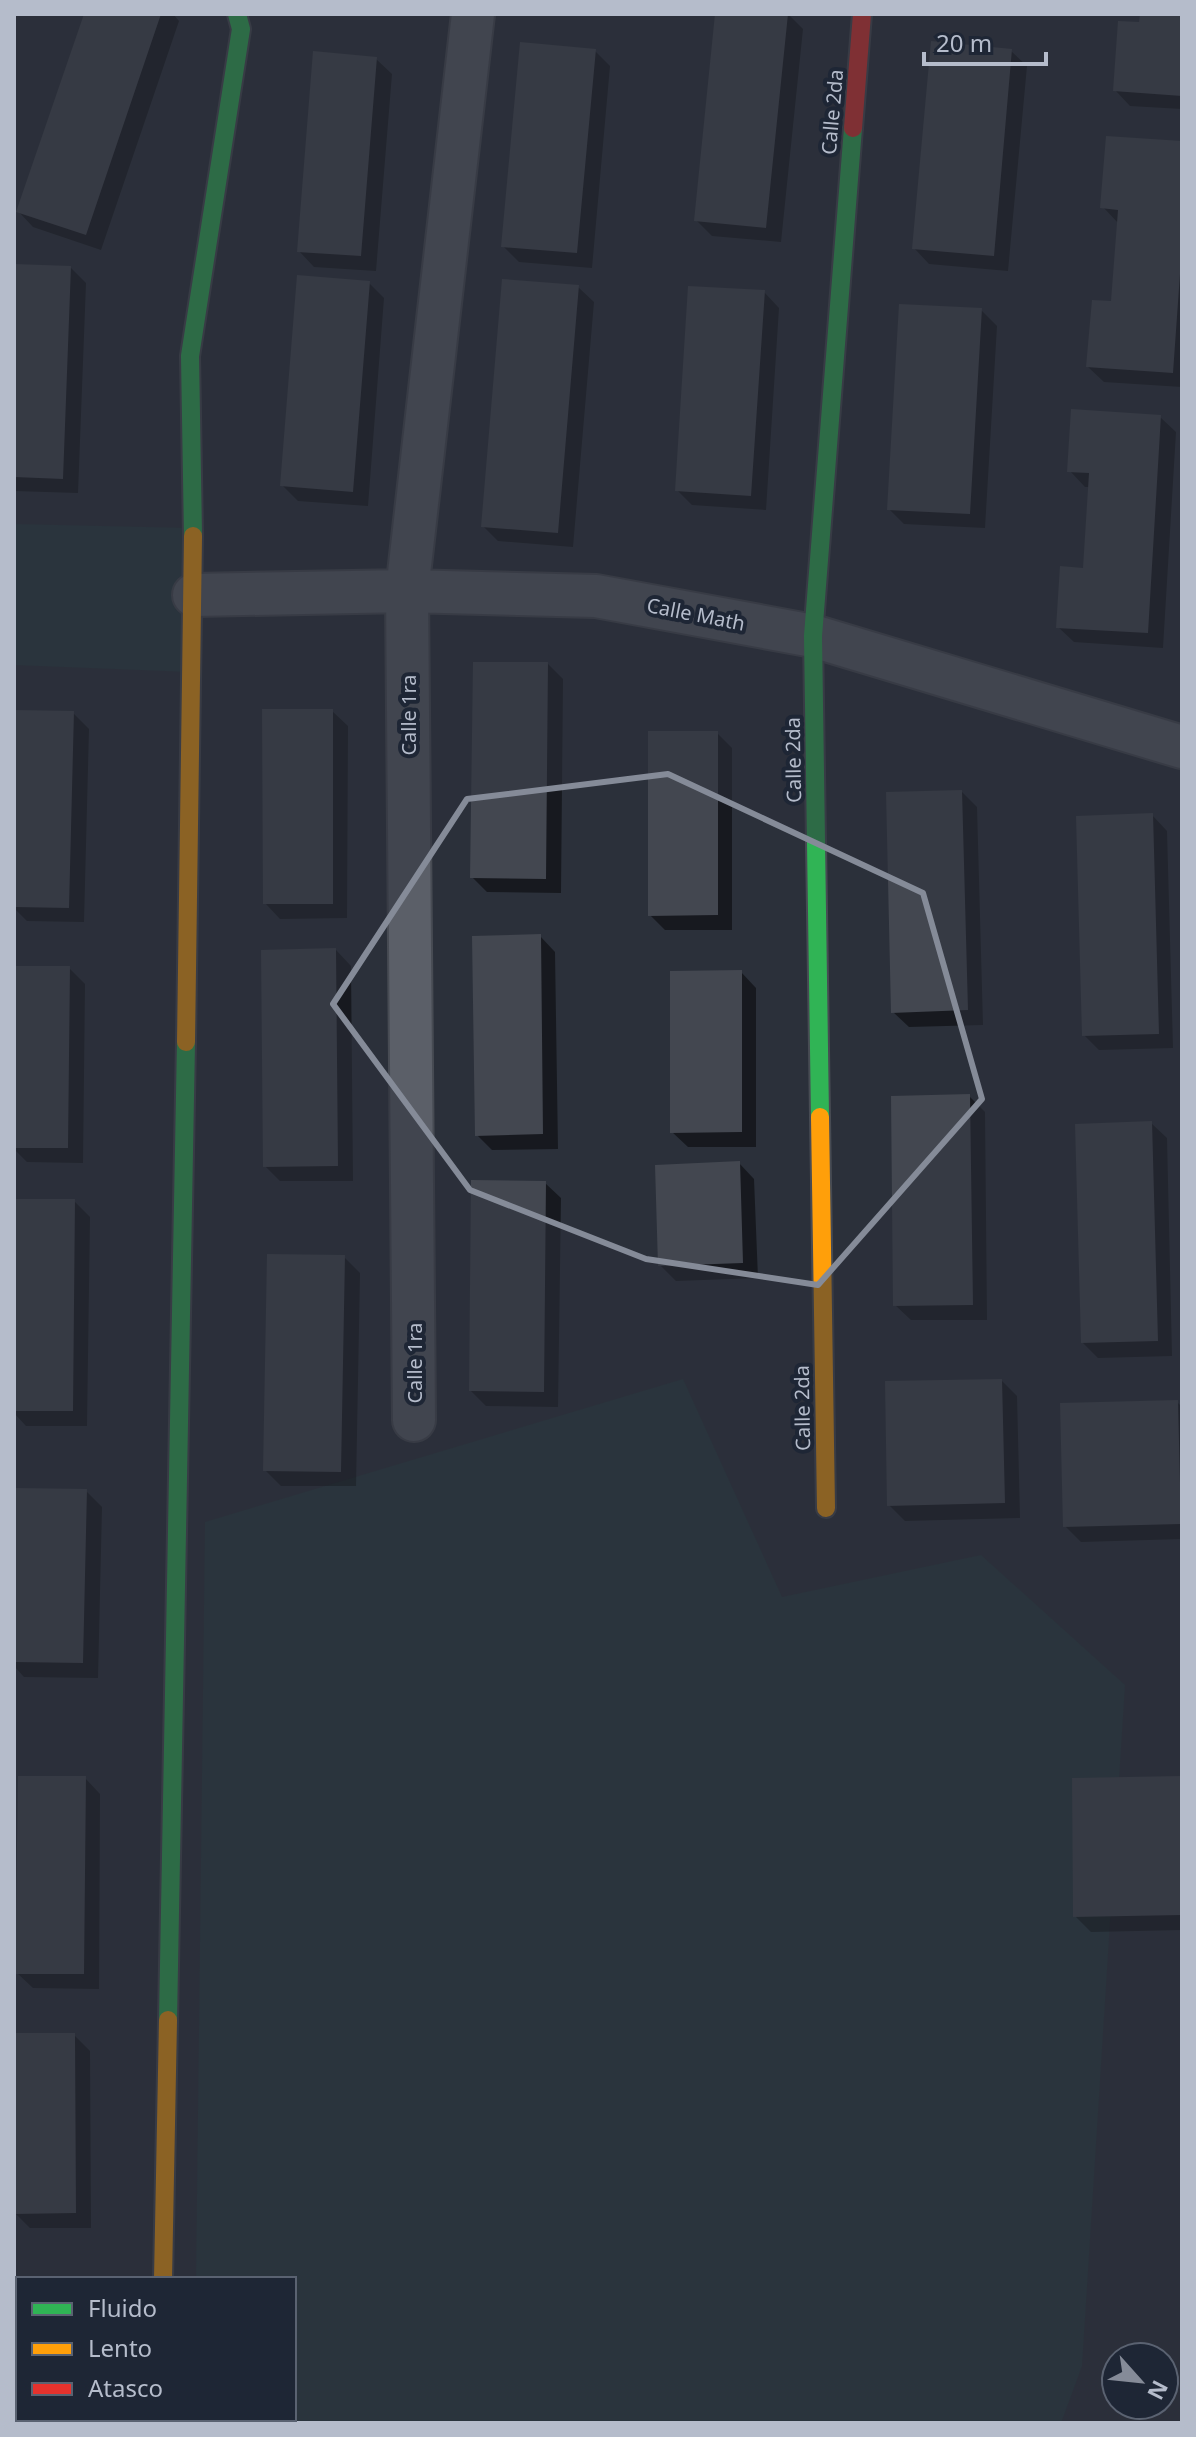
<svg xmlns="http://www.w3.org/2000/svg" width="1196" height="2437" viewBox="0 0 1196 2437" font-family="'Noto Sans',sans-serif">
<rect width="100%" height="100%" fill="#2b303a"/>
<path fill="#283a40" d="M14 524 190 528V672L14 665Z
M683 1379 782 1597 981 1555 1125 1685 1082 2366 1061 2423H250L243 2419H294V2279H196L205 1522Z"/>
<path fill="#0007" d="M86 14H173L179 21 101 250 33 227 18 211Z
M717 14H788L803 29 781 242 712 236 696 220Z
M1142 14H1182V109L1130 106 1115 90Z
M595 51 610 66 592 268 519 262 503 246Z
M1011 51 1027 66 1008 271 929 264 914 248Z
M376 59 392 74 376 271 314 267 299 251Z
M1182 143V387L1104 382 1088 367 1113 303 1119 224 1103 207Z
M14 266 71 268 86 283 78 493 14 491Z
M369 283 384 298 368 506 298 501 282 485Z
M578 287 594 302 573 547 498 541 483 526Z
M764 292 779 308 766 510 692 505 677 490Z
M981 310 997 326 985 528 904 524 889 509Z
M1160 417 1176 432 1163 648 1074 642 1058 627 1085 570 1090 487H1085L1070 471Z
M548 664 563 679 561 893 487 892 472 877Z
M332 711 348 726 347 918 280 919 265 903Z
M73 713 89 729 84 922 27 921 14 908V794Z
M717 733 732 748V930H665L650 915Z
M962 792 977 807 983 1025 909 1027 893 1012Z
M1152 815 1167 831 1173 1048 1099 1050 1084 1035Z
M540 936 555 952 558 1149 492 1150 477 1135Z
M336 950 351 966 353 1181H280L265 1166Z
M14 968H69L85 984 83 1163 27 1162 14 1149Z
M741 972 756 988V1147H688L672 1132Z
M969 1096 985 1112 987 1320H911L895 1305Z
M1151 1123 1167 1138 1172 1356 1098 1358 1083 1343Z
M739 1163 754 1179 758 1278 676 1281 660 1265Z
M545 1183 561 1198 558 1407 486 1406 471 1391Z
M14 1201H74L90 1217 87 1426H26L14 1413Z
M344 1257 360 1273 356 1486H281L265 1470Z
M1002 1381 1017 1396 1020 1518 905 1521 889 1505Z
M1177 1402 1182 1407V1539L1081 1542 1065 1526Z
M14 1490 86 1491 102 1507 98 1678 24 1677 14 1666Z
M85 1778 100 1794 99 1989 33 1988 17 1973Z
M1182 1778V1930L1091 1932 1075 1916Z
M14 2035H74L90 2051 91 2228H30L15 2213Z"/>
<path fill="#434750" d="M84 14H161L86 235 16 212Z
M715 14H788L766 228 694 221Z
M1140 14H1182V96L1113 91 1118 21 1139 22Z
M931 41 1012 49 994 256 912 249Z
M520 42 596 49 577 253 501 247Z
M313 51 377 57 361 256 297 252Z
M1106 136 1182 141V246L1173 373 1086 367 1092 300 1111 301 1118 210 1100 208Z
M14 264 71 266 63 479 14 477Z
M297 275 370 281 353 492 280 486Z
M502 279 579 285 558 533 481 527Z
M688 286 765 290 751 496 675 491Z
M899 304 982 308 970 514 887 510Z
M1071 409 1161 415 1148 633 1056 628 1060 566 1083 568 1089 473 1067 472Z
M473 662H548L546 879 470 878Z
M262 709H333V904H263Z
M14 710 74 711 69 908 14 907Z
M648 731H718V915L648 916Z
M962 790 968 1010 891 1013 886 792Z
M1153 813 1159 1034 1082 1036 1076 816Z
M541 934 543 1134 475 1136 472 936Z
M336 948 338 1166 263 1167 261 950Z
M14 966H70L68 1148H14Z
M742 970V1132L670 1133V971Z
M970 1094 973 1305 893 1306 891 1096Z
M1152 1121 1158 1341 1081 1343 1075 1124Z
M740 1161 743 1263 658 1266 655 1165Z
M471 1180 546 1181 544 1392 469 1391Z
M14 1199H75L73 1411H14Z
M267 1254 345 1255 341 1472 263 1471Z
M1002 1379 1005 1503 887 1506 885 1381Z
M1178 1400 1181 1524 1063 1527 1060 1403Z
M14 1488 87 1489 83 1663 14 1662Z
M18 1776H86L84 1974H15Z
M1182 1776V1915L1073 1917 1072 1778Z
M14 2033H75L76 2213 14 2214Z"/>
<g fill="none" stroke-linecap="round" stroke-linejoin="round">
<defs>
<path id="street" d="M194 595 407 591 596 596 813 636 1182 747
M414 1420 407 591 473 14
M14 2346 18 2348
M147 2423 148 2419"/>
<path id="fast" d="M193 536 190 356 241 29 237 14
M820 1117 813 636 853 128
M168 2020 186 1042"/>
<path id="slow" d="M186 1042 193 536
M820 1117 826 1508
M163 2279 168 2020"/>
<path id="jam" d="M853 128 862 14"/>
</defs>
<use href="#street" stroke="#474b53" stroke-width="46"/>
<use href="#fast" stroke="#474b53" stroke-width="22"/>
<use href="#slow" stroke="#474b53" stroke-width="22"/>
<use href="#jam" stroke="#474b53" stroke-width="22"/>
<use href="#street" stroke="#5b5f68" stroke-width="42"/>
<use href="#fast" stroke="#30b455" stroke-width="18"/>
<use href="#slow" stroke="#ff9f0a" stroke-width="18"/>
<use href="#jam" stroke="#e5322d" stroke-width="18"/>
</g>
<path d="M0 0H1196V2437H0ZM668 774 923 893 982 1099 818 1285 646 1259 470 1190 333 1004 467 799Z" fill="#2b303a" fill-opacity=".55" fill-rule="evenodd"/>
<path fill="none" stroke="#858b98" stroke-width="6" stroke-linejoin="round" d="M668 774 923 893 982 1099 818 1285 646 1259 470 1190 333 1004 467 799Z"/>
<g text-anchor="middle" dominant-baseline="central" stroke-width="8" stroke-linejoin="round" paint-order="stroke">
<g font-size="20" fill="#b5bccb" stroke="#1e2635">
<text transform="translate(832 112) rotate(-85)">Calle 2da</text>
<text transform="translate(696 614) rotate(11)">Calle Math</text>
<text transform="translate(408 715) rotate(-90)">Calle 1ra</text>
<text transform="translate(793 760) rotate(-91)">Calle 2da</text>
<text transform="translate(414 1363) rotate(-90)">Calle 1ra</text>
<text transform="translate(802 1408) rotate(-91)">Calle 2da</text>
</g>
</g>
<rect width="1196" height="2437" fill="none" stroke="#b5bccb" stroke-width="32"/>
<rect x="16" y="2277" width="280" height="144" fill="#1e2635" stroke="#5a6271" stroke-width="2"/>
<rect x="32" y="2303" width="40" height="12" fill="#30b455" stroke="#5a6271" stroke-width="2"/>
<text x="88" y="2317" font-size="24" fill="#b5bccb">Fluido</text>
<rect x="32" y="2343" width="40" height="12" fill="#ff9f0a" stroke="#5a6271" stroke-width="2"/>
<text x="88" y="2357" font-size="24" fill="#b5bccb">Lento</text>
<rect x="32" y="2383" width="40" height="12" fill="#e5322d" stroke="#5a6271" stroke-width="2"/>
<text x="88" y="2397" font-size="24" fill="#b5bccb">Atasco</text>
<g transform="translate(1140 2381) rotate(117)"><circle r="38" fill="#1e2635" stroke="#5a6271" stroke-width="2"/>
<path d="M0-6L14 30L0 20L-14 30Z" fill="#858b98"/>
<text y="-12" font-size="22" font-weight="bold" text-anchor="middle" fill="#b5bccb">N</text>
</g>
<path d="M924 52v12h122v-12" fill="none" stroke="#b5bccb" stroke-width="4"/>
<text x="936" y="52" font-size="24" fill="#b5bccb" stroke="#1e2635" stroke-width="6" paint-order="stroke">20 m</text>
</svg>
